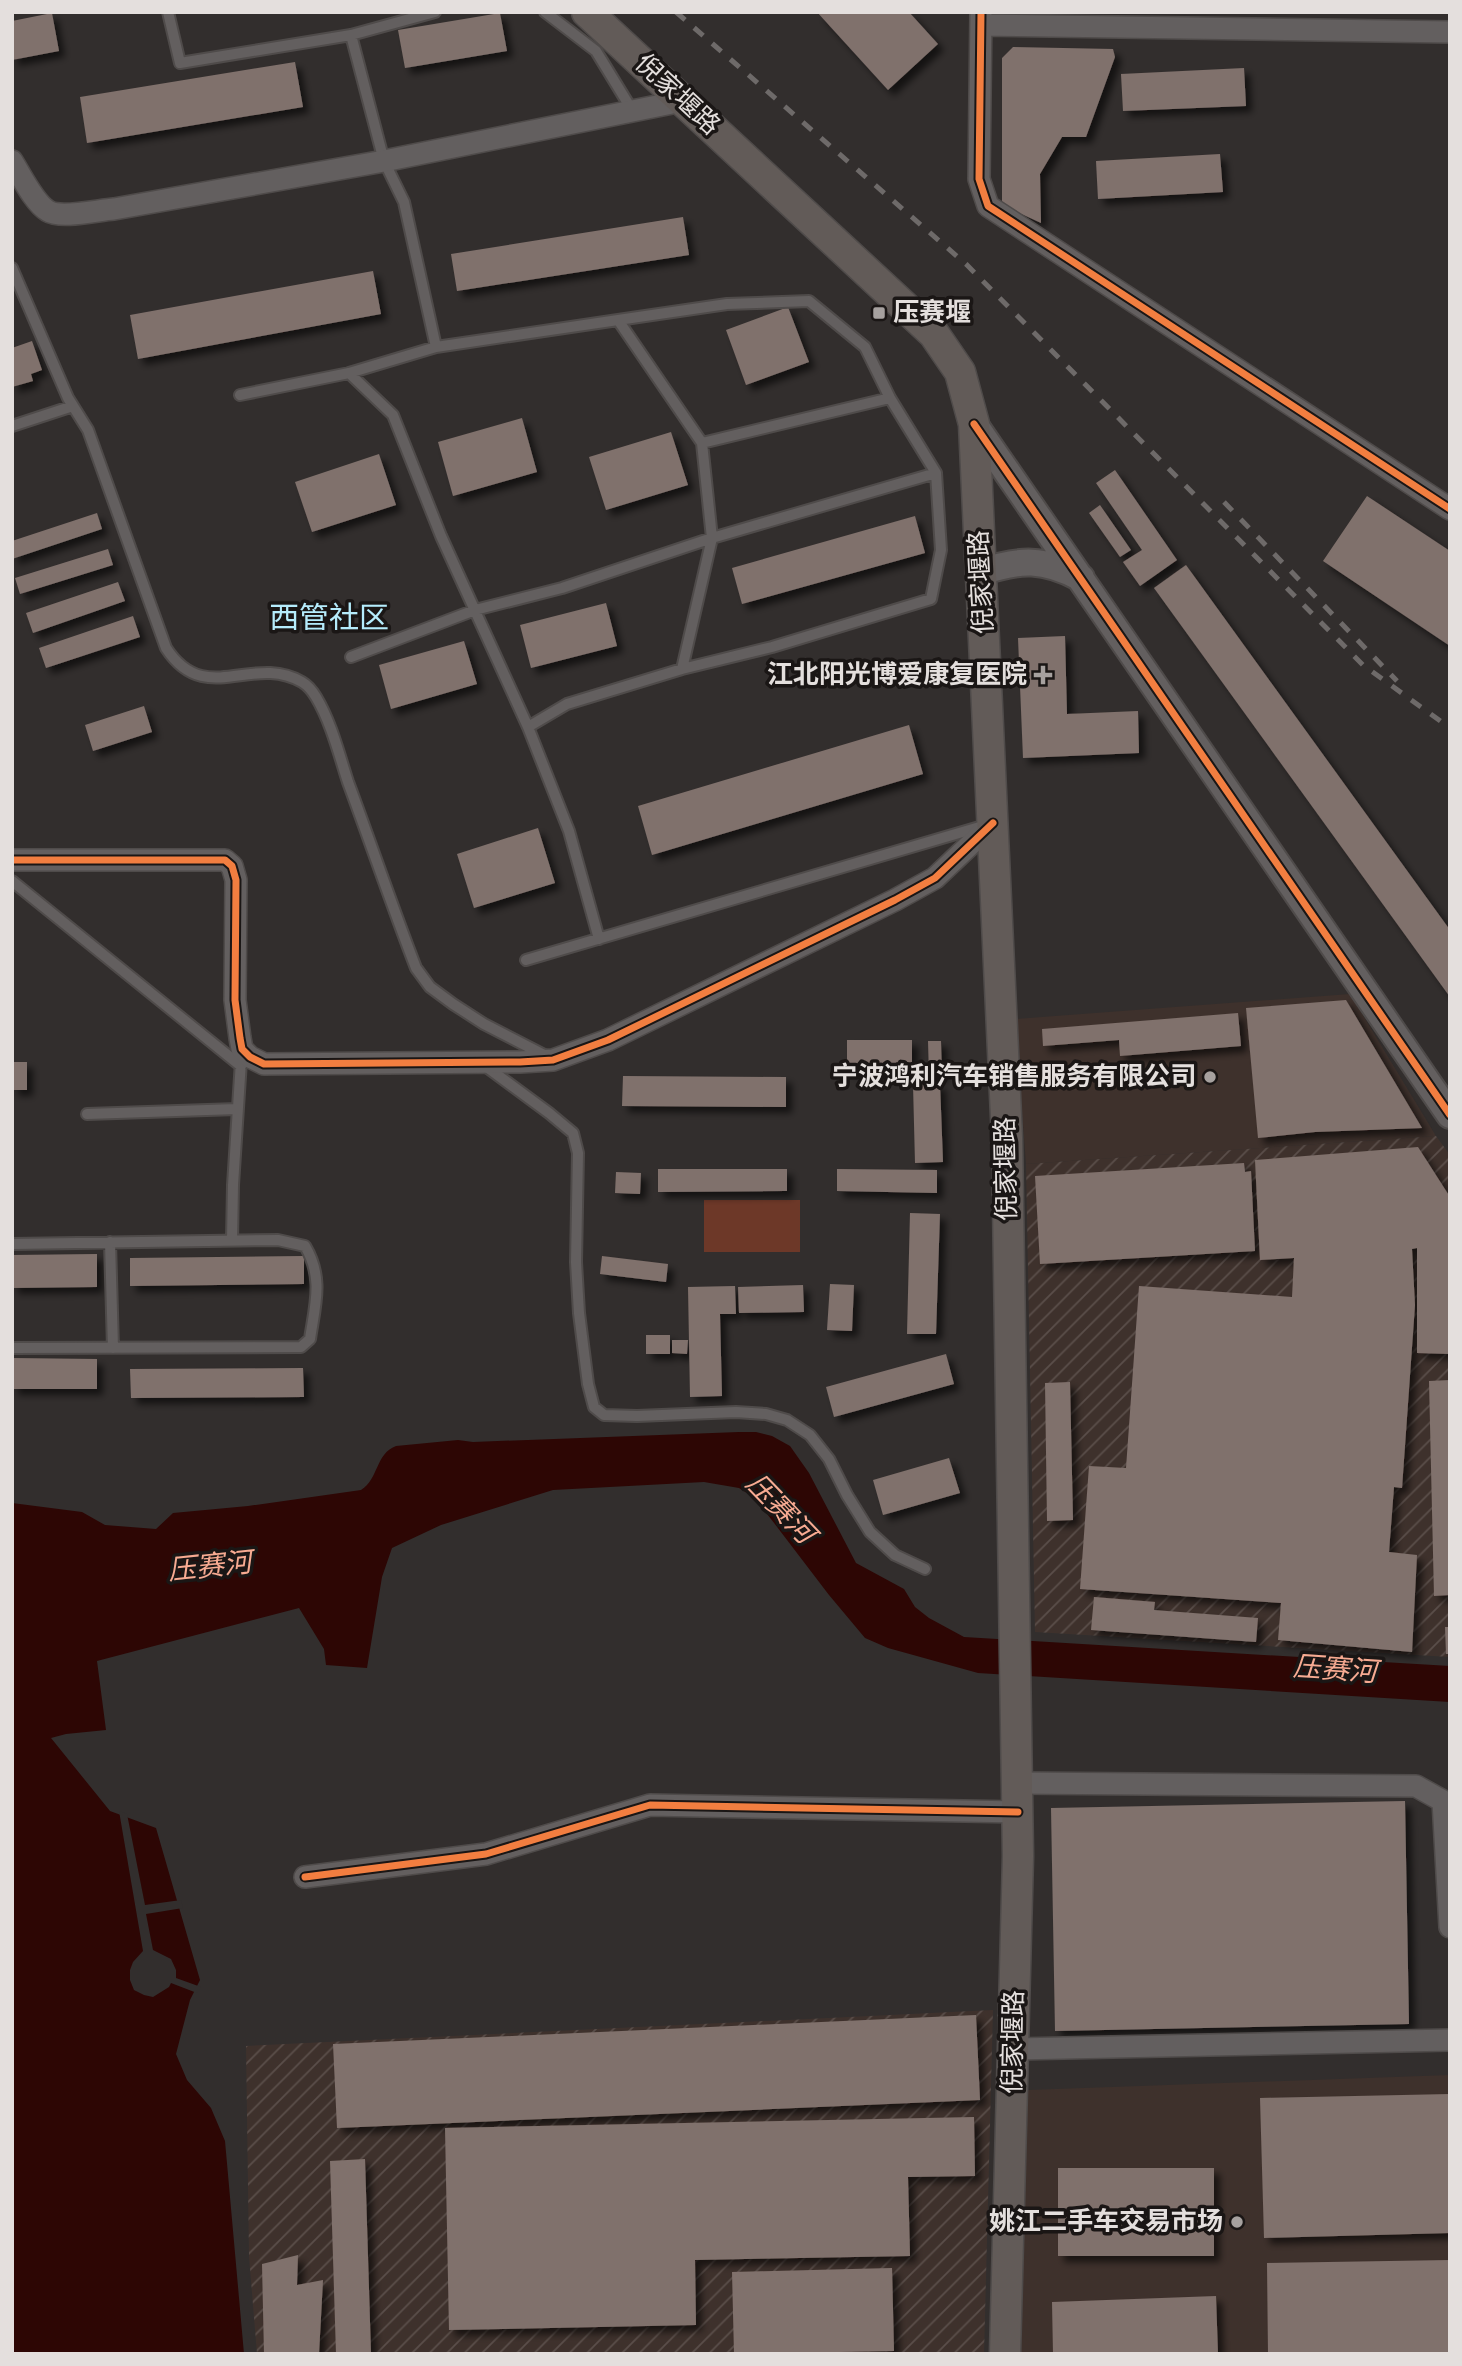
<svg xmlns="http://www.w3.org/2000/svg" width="1462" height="2366" viewBox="0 0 1462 2366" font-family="'Sofia Sans Condensed','Noto Sans SC',sans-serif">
<defs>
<pattern id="industrial-furrows" width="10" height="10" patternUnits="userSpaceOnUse" patternTransform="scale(1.75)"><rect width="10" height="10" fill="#3e312c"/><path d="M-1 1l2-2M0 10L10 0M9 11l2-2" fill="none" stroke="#5a4e4a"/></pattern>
<filter id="shadow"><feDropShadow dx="6" dy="6" stdDeviation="3.5" flood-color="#0009"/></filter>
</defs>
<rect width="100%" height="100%" fill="#322e2d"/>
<path fill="#3e312c" d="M1350 994 1436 1136 1026 1164 1015 1019Z
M1450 2075V2354H1020L1028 2090Z"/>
<path fill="url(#industrial-furrows)" d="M1436 1136 1450 1155V1657L1035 1632 1026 1164Z
M993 2010 984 2354H257L249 2256 246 2046Z"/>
<path fill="#6d3828" d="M704 1200H800V1252H704Z"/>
<path fill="#2d0604" d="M739 1432H756L772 1436 790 1446 809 1473 856 1563 904 1589 915 1607 929 1618 964 1637 1450 1666V1702L978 1673 888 1648 865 1638 829 1595 755 1498 739 1488 704 1482 553 1490 441 1525 392 1548 382 1577 367 1668 326 1665 324 1649 299 1608 97 1661 106 1730 66 1734 51 1738 110 1811 156 1828 200 1980 190 2000 176 2054 187 2080 211 2108 225 2141 244 2354H12V1503L82 1512 105 1525 156 1529 173 1513 248 1506 361 1490C379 1479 375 1454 396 1446L458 1440 473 1442Z"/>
<path fill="#322e2d" d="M119 1811 127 1814 145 1905 181 1900 183 1908 146 1914 153 1950 171 1959 176 1970V1978L201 1987 197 1993 171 1983 169 1987 153 1997 144 1995 134 1990 130 1980V1970L133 1962 143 1951Z"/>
<path fill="#80716c" filter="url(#shadow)" d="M817 12H909L938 44 888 90Z
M52 13 59 51 12 60V21Z
M500 13 507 51 405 68 398 30Z
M1013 47 1113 49 1115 57 1086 137H1062L1040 174 1041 223 1002 205V58Z
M295 62 303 107 87 143 80 97Z
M1244 68 1246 106 1123 111 1121 74Z
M1220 154 1223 192 1098 199 1096 161Z
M683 217 689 255 457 291 451 254Z
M373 271 381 314 138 359 130 315Z
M788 307 809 362 746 385 726 330Z
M32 341 42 370 31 374 33 381 12 387V348Z
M522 418 537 472 453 496 438 442Z
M671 432 688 485 606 510 589 457Z
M379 454 396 505 312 532 295 482Z
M1115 470 1177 560 1140 586 1123 562 1142 550 1096 483Z
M1367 496 1450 551V646L1323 561Z
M1100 505 1131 550 1120 557 1089 513Z
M97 513 102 529 12 559V541Z
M915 516 925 553 742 604 732 568Z
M108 549 113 565 20 594 15 578Z
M1186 565 1450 930V997L1154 588Z
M118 582 125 601 33 633 26 613Z
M606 603 617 646 531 668 520 625Z
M133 616 140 637 46 668 39 648Z
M1065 636 1067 714 1138 711 1139 753 1023 758 1018 638Z
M464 641 477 684 391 709 379 665Z
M144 706 152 732 93 751 85 725Z
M909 725 923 774 652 855 638 806Z
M538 828 555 883 474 908 457 854Z
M1346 1000 1422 1128 1315 1132 1258 1138 1246 1008Z
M1238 1013 1241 1046 1120 1056 1119 1040 1043 1046 1042 1029Z
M847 1040H912V1071H847Z
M928 1041H941L942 1076H929Z
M12 1062H27V1090H12Z
M623 1076 786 1077V1107L622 1106Z
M940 1083 943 1162 915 1163 913 1084Z
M1418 1147 1450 1197V1354L1417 1353V1248L1412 1249 1415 1305 1402 1488 1394 1487 1389 1552 1417 1555 1412 1652 1278 1640 1281 1603 1080 1589 1089 1466 1126 1468 1139 1286 1292 1297 1294 1258 1260 1260 1255 1160Z
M1244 1163 1245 1172 1251 1171 1255 1251 1040 1264 1035 1176Z
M658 1169H787V1191L658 1192Z
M837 1169 937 1170V1193L837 1191Z
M616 1172 641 1173 640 1194 615 1193Z
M910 1213 940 1214 936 1334H907Z
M97 1254V1287L12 1288V1255Z
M304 1256V1284L130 1286V1258Z
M602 1256 668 1264 666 1282 600 1274Z
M830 1284 854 1285 852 1331 827 1330Z
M803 1285 804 1312 739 1313 738 1287Z
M735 1286 736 1314H720L722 1396 690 1397 688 1287Z
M646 1335H670V1354H646Z
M672 1340H688L687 1354 672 1353Z
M946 1354 954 1384 834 1417 826 1387Z
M12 1358 97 1359V1389H12Z
M303 1368 304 1397 131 1398 130 1369Z
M1450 1380V1595L1434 1596 1429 1381Z
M1070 1382 1073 1520 1047 1521 1045 1383Z
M949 1458 960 1493 883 1515 873 1480Z
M1094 1597 1155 1602 1154 1610 1258 1618 1256 1642 1091 1630Z
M1445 1627H1450V1654H1446Z
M1405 1801 1409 2024 1055 2031 1051 1808Z
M976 2015 980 2100 337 2128 333 2044Z
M1450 2094V2233L1264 2238 1260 2098Z
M974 2117 975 2176 908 2177 910 2256 695 2260 696 2325 449 2330 445 2128Z
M365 2159 371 2354H336L330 2161Z
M1058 2168H1214V2256H1058Z
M298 2255 297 2285 323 2280 319 2354H264L262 2264Z
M1450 2260V2354H1268L1267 2263Z
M892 2268 894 2351 734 2354 732 2272Z
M1216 2296 1218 2354H1053L1052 2302Z"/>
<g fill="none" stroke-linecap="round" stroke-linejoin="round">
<defs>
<path id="service" d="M168 12 180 63 351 35 435 12
M545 12 596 51 632 110
M351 35 384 161 404 202 436 347
M12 268 68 398 88 430 166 648C205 708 252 653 302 682 307 685 313 692 316 697 331 722 339 754 348 782 371 844 392 906 416 968L430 987 453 1004 484 1024 548 1057
M349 373 393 415 441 536 528 727 569 831 599 939
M240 395 349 373 436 347 618 320 702 443 712 538 682 669
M12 426 73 406
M702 443 890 398
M351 657 475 610 562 588 712 538 936 473
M528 727 567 704 682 669 772 647 931 599 941 550 936 473 890 398 865 347 809 301 727 304 618 320
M12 881 241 1066
M526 960 983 826
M484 1065 549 1113 573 1133 578 1153 576 1262 579 1313 588 1384 594 1407 604 1415 637 1416 736 1412 766 1414 787 1420 810 1435 829 1459 847 1495 870 1532 895 1555 925 1569
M87 1114 237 1109
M232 1240 233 1185 241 1061
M110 1242 113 1348
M12 1244 278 1240 305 1246C324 1278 315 1305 310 1339L301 1347 12 1348"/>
<path id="minor" d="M981 12 979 179 988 206 1450 509
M981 25 1450 32
M12 161C21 175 34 203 48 211 61 219 98 210 114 209L384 161 682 101
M12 860H225L232 866 236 880 235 1000 240 1038 242 1049 250 1057 264 1064 520 1062 553 1060 608 1040 895 900 935 878 993 823
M1017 1783 1416 1786 1443 1801 1450 1927
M305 1877 486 1854 650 1805 1018 1812
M1013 2049 1450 2040"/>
<path id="tertiary" d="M974 424 1450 1115
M981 572C1020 559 1044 558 1081 578"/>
<path id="secondary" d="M587 12 934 334 960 372 974 424 1007 1138 1018 1856 1005 2354"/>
</defs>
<use href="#service" stroke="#4f4b4a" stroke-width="14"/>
<use href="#minor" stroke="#4f4b4a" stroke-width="24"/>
<use href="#tertiary" stroke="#4f4b4a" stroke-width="30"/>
<use href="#secondary" stroke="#4f4b4a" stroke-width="33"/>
<use href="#service" stroke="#635f5f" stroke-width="10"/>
<use href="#minor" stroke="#635f5f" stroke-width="21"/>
<use href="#tertiary" stroke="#635f5f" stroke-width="26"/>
<use href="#secondary" stroke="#625b58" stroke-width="30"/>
<path stroke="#6e6a69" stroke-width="5" stroke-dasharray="12 12" stroke-linecap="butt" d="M676 12 967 265 1363 665 1450 728
M1224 502 1397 681"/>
<defs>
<path id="cycleway" d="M981 12 979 179 988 206 1450 509
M974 424 1450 1115
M12 860H225L232 866 236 880 235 1000 240 1038 242 1049 250 1057 264 1064 520 1062 553 1060 608 1040 895 900 935 878 993 823
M305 1877 486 1854 650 1805 1018 1812"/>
</defs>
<use href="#cycleway" stroke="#1a1615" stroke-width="11"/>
<use href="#cycleway" stroke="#f27e40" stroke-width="7"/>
</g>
<g fill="#a6a19f" stroke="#1a1615" stroke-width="2.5">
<rect x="872" y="306" width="14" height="14" rx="3.5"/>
<path d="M1039.5 664.5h7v7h7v7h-7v7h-7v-7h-7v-7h7z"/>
<circle cx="1210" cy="1077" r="7"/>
<circle cx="1237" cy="2222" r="7"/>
</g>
<g text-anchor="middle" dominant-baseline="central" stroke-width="7" stroke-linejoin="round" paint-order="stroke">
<g font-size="26" fill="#e4dfdd" stroke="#1a1615">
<text transform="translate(677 95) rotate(43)">倪家堰路</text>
<text transform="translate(982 582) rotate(-93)">倪家堰路</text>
<text transform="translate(1007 1169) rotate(-91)">倪家堰路</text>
<text transform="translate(1014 2042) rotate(-89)">倪家堰路</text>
</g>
<g font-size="26" font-weight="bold" fill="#e4dfdd" stroke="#1a1615" text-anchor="end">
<text x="893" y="313" text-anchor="start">压赛堰</text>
<text x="1027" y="675">江北阳光博爱康复医院</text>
<text x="1196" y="1077">宁波鸿利汽车销售服务有限公司</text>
<text x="1223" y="2222">姚江二手车交易市场</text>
</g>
<g font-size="28" font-style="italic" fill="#f7ab92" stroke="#1a1615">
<text transform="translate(780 1509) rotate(46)">压赛河</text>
<text transform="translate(210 1567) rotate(-6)">压赛河</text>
<text transform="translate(1335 1670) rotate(4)">压赛河</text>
</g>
<g font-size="30" fill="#b5ecfc" stroke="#1a1615">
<text x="329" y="619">西管社区</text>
</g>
</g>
<rect width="1462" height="2366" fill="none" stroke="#e4dfdd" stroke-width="28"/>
</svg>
